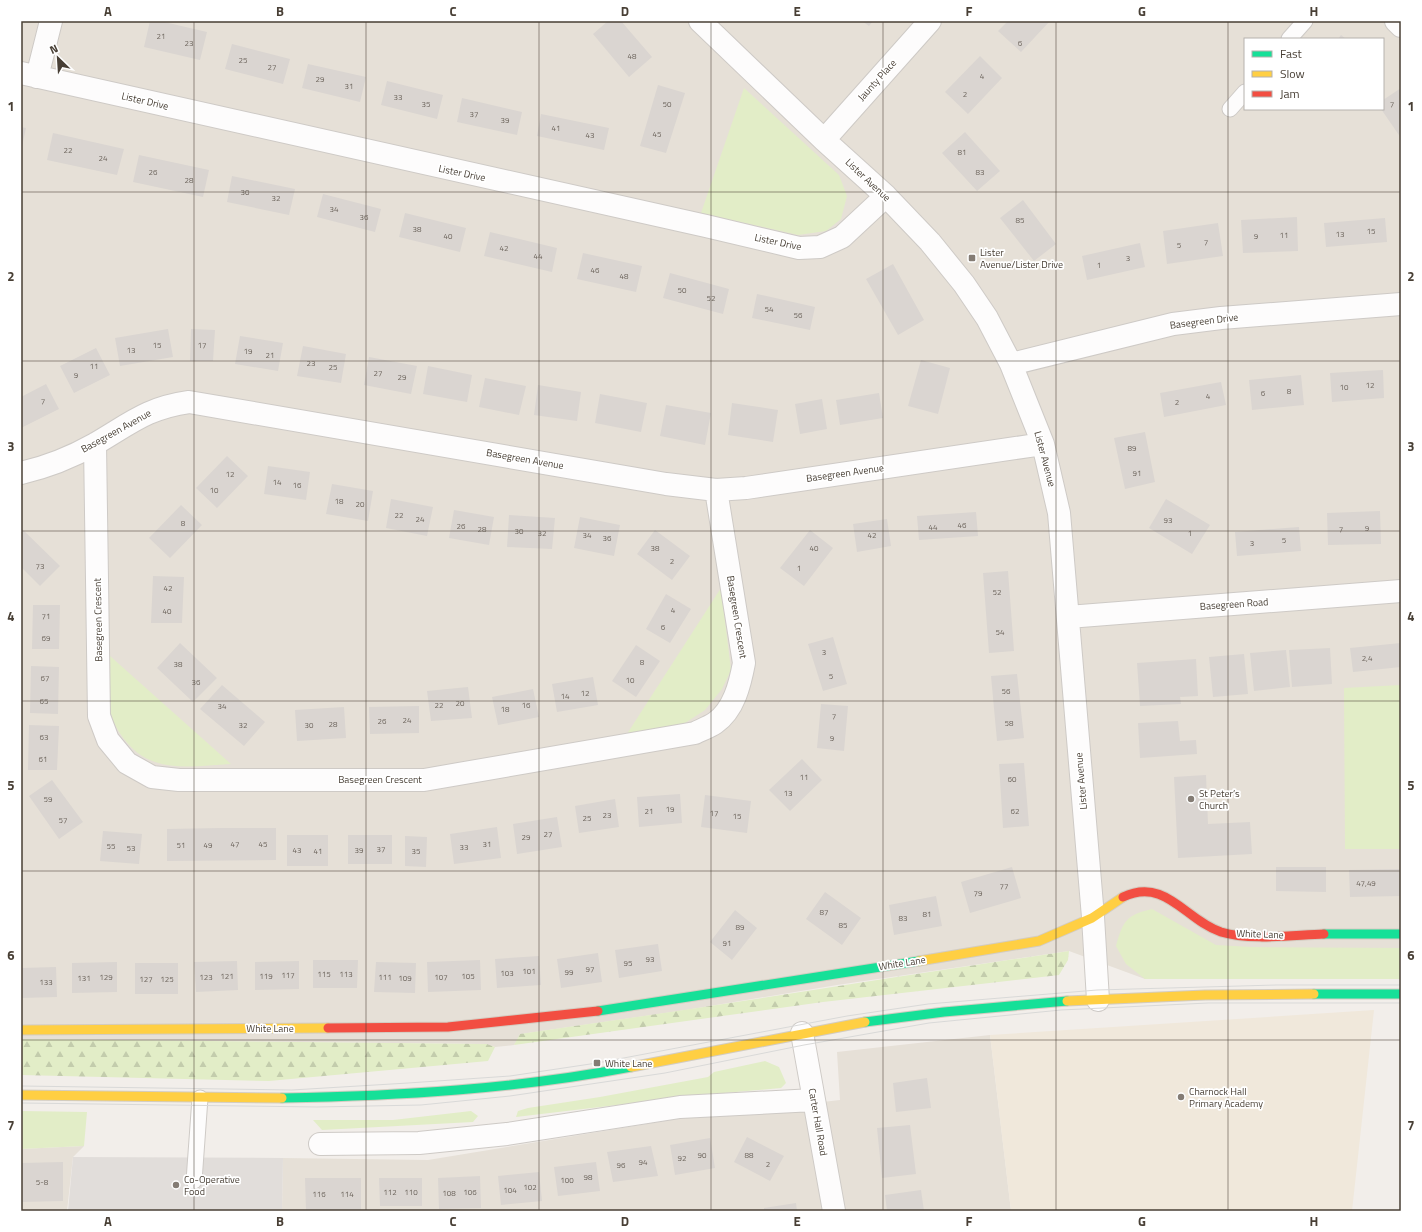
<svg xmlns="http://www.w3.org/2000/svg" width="1422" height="1232" viewBox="0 0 1422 1232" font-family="'Titillium Web',sans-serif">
<defs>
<pattern id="forest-firs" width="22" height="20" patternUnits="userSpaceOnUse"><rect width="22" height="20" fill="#e2edc7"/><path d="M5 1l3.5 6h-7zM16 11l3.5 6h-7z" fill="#c3ccac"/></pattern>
</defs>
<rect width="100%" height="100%" fill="#f2eeea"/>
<path fill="#e6e0d7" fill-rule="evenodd" d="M21 21H1401V979H1145L1069 951 837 985 686 1010 521 1034 514 1045 495 1047 487 1044 21 1039ZM1245 39H1383V109H1245Z
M990 1035 1011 1211H282L283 1158 428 1160 677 1119 840 1100 837 1052Z
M84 1146 73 1157 67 1211H21V1149Z"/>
<path fill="#f0e8db" d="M1374 1010 1352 1211H1011L990 1035Z"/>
<path fill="#e2edc7" d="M744 88 839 175 847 196 841 219 826 231 798 235 701 213Z
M721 588 731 670 722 689 705 710 685 723 625 737Z
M110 656 231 764C191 766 151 775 124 739 119 732 113 723 111 714 108 702 111 671 110 656Z
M1401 685V849H1345L1344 688Z
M1152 909 1216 945 1251 947 1401 948V979H1145L1126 964 1116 946C1123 921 1126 915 1152 909Z
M765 1061 779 1067 786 1083 781 1088 701 1095 516 1117 518 1111 528 1108 600 1097 708 1077 714 1072Z
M21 1111 87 1112 84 1146 21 1149Z
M471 1111 478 1116 473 1122 322 1130 313 1120H393Z"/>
<path fill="url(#forest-firs)" d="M1069 951 1068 960 1059 975 823 1002 514 1045 520 1034C704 1008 886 978 1069 951Z
M21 1039 487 1044 495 1047 488 1061 269 1081 21 1075Z"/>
<path fill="#e1ddda" d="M73 1157 283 1158 282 1211H68Z"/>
<path fill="#dad5d1" d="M150 21H160L207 32 200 60 144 47Z
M608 21H621L652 57 629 77 593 34Z
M862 21H873L869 26Z
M1008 21H1050L1021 52 998 31Z
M1341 35 1346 39H1338Z
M232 44 290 59 283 84 225 69Z
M980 56 1002 78 968 114 945 92Z
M308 64 366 77 360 102 302 88Z
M387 81 443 95 437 119 381 105Z
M658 85 685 93 666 153 640 146Z
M1401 88V138L1381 109H1383V100Z
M462 98 522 112 517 135 457 122Z
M541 114 609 128 604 150 537 136Z
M21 127 26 128 22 146 21 145Z
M965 132 1000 171 977 191 942 153Z
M53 133 124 149 117 175 47 160Z
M139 155 209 170 203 197 133 182Z
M232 176 295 189 289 215 227 202Z
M323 194 381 209 375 232 317 217Z
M1023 200 1056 244 1034 261 1000 218Z
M405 213 466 228 460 252 399 237Z
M1297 217 1298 251 1243 253 1241 220Z
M1385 218 1387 242 1326 247 1324 223Z
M1218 223 1223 256 1167 264 1163 231Z
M490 232 557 248 552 272 484 256Z
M1140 243 1145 267 1087 280 1082 256Z
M583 253 642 266 636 292 577 279Z
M893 264 924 320 898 335 866 279Z
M670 273 729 289 723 314 663 298Z
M757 294 815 307 810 330 752 318Z
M168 329 173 357 120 366 115 338Z
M191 329 215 330 213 361H190Z
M240 336 283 343 278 371 235 364Z
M303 346 346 354 341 383 297 376Z
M96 348 110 375 74 393 60 366Z
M369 357 417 366 411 394 364 385Z
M921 360 950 368 938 414 908 406Z
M428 366 472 375 467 402 423 394Z
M1383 370 1384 398 1332 402 1330 373Z
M1301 375 1304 405 1252 410 1249 380Z
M485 378 526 386 519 415 479 407Z
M1221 382 1226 405 1164 417 1160 393Z
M46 384 59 409 21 428V397Z
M538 385 581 392 577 421 534 415Z
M879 393 883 418 840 425 836 400Z
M600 394 647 403 641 432 595 423Z
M822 399 827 429 800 434 795 404Z
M732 403 778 410 773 442 728 435Z
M666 405 711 413 705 445 660 436Z
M1145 432 1155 482 1125 489 1114 438Z
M227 456 248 476 217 508 196 488Z
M268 466 310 472 306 500 264 494Z
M332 484 373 491 368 521 326 514Z
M391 499 433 507 427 536 386 528Z
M1166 499 1210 525 1192 554 1149 528Z
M181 505 202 525 170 558 149 538Z
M454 510 494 517 489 545 449 538Z
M1380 511 1381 544 1328 545 1327 513Z
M976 512 978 536 919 540 917 516Z
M509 515 555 518 552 549 507 547Z
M580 517 620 525 614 556 574 548Z
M887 519 891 546 857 552 853 524Z
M1299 527 1301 551 1237 556 1235 532Z
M21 528 60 566 40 586 21 567Z
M655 530 690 556 672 580 637 554Z
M810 530 833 548 804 586 780 568Z
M1008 571 1014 651 989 653 983 573Z
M153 576 184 577 182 623H151Z
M666 594 691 609 670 643 646 629Z
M33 605H60L59 649H32Z
M833 637 847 684 823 691 808 644Z
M180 643 217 678 193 702 157 668Z
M1401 643V667L1353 672 1350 648Z
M636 645 660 661 636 697 612 681Z
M1330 648 1332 684 1292 687 1289 650Z
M1286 650 1290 687 1254 691 1250 653Z
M1244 654 1248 694 1213 697 1209 657Z
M1196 659 1198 696 1180 697 1181 704 1140 706 1137 663Z
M31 666 59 667 58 714 30 713Z
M1017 674 1024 738 997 741 991 676Z
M593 677 598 705 557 712 552 684Z
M222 685 265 722 244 746 200 709Z
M468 687 472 718 431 721 427 691Z
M533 689 539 717 498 725 492 697Z
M821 704 848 706 844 751 817 748Z
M419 706V733L370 734 369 707Z
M344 707 346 738 297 741 295 710Z
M1178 721 1180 741 1196 740 1197 754 1140 758 1138 723Z
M29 725 59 726 57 770H28Z
M802 759 822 780 790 811 769 790Z
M1024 763 1029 826 1003 828 999 764Z
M1206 775 1208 824 1250 822 1252 854 1178 858 1174 777Z
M52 780 83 822 59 839 29 796Z
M680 794 682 823 639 827 637 797Z
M705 795 751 801 747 833 701 827Z
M615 799 619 827 579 833 575 806Z
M557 817 562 847 517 854 513 824Z
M497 827 501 858 454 864 450 834Z
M221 828H276V860L167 861V829Z
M103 831 142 834 139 864 100 861Z
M287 835H328V866H287Z
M348 835H392V864H348Z
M405 836 427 837 426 867 405 866Z
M1012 867 1021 898 970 913 961 882Z
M1276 867H1326V892L1276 891Z
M1401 869V896L1350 897 1349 870Z
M825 892 861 918 842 945 806 919Z
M936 896 942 926 894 935 889 905Z
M735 910 757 928 732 960 710 942Z
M658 944 662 971 619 978 615 950Z
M598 953 602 982 561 988 557 959Z
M539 956 541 985 497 988 495 959Z
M313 960H358L357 988H313Z
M480 960 481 990 428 992 427 962Z
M237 961 238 990 196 992 194 962Z
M299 961V989L255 990V962Z
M117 962V992L72 993V963Z
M376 962 416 963 415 993 374 992Z
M135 963H178V994H135Z
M56 967 57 997 21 998V968Z
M927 1078 931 1108 896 1112 893 1083Z
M910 1125 916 1174 882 1178 877 1128Z
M747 1137 784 1156 770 1181 734 1162Z
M710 1138 715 1168 675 1175 670 1145Z
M651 1146 658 1176 613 1182 607 1152Z
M63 1162V1201L21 1202V1163Z
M596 1162 600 1191 558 1196 554 1167Z
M539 1172 542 1201 501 1205 498 1176Z
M480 1176 481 1208 439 1209 438 1178Z
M305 1178H361V1210H306Z
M379 1178H422V1206H380Z
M921 1190 924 1211H887L885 1195Z
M796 1203 797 1211H764V1208Z"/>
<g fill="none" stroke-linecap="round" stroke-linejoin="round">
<defs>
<path id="lane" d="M1289 39 1305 21
M1230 109 1245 92
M194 1181 200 1098"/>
<path id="street" d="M700 21 824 140 886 196 930 242 964 284 987 318 1011 364 1043 444 1059 513 1093 917 1098 1000
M1396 21 1401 26
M21 73 706 226 799 248 820 247 842 237 886 196
M37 77 51 21
M824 140 930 21
M1011 364 1173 324 1221 318 1401 304
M95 444 99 716 108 740 127 763 152 777 179 780H424L695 733C701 730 709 727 715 723 734 710 740 684 744 663L716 490
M21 473C47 467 72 457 95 444 131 423 147 408 189 402L666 484 716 490 746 488 1043 444
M1068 617 1401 591
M802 1033 834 1211
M320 1144 419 1143 507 1134 680 1107 814 1100"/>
<path id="fast" d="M1324 934H1401
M1314 994H1401
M598 1011 919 961
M865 1022 944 1012 1067 1001
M282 1098C399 1096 516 1089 631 1067"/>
<path id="slow" d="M919 961 1039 941 1092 918 1123 897
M1067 1001 1205 995 1314 994
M21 1030 328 1028
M631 1067 865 1022
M21 1095 282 1098"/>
<path id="jam" d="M1123 897C1166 877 1185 920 1221 932 1251 941 1293 935 1324 934
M328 1028 448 1027 598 1011"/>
</defs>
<use href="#lane" stroke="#cecac6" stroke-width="17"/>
<use href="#street" stroke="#cecac6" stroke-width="24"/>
<use href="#fast" stroke="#d3ccc1" stroke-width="11"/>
<use href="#slow" stroke="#d3ccc1" stroke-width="11"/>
<use href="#jam" stroke="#d3ccc1" stroke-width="11"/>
<use href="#lane" stroke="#fdfcfc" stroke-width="15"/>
<use href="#street" stroke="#fdfcfc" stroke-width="22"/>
<use href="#fast" stroke="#16e098" stroke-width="9"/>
<use href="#slow" stroke="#ffcf43" stroke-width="9"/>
<use href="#jam" stroke="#f24e42" stroke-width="9"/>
<path stroke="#d9d9d8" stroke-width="1" d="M21 1086 292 1090 408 1083 510 1076 597 1063 847 1016 928 1004 1097 990 1276 985H1401
M21 1103 317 1107 421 1105 510 1096 665 1073 804 1045 929 1023 1061 1010 1208 1003H1401"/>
</g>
<path fill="none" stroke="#483f35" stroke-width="1" stroke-opacity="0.55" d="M194 21V1211M366 21V1211M539 21V1211M711 21V1211M883 21V1211M1056 21V1211M1228 21V1211M21 192H1401M21 361H1401M21 531H1401M21 701H1401M21 871H1401M21 1040H1401"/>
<g fill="#847c74" stroke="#fff" stroke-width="1.5">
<rect x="968" y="254" width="8" height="8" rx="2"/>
<circle cx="1191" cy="799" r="4"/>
<rect x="593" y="1059" width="8" height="8" rx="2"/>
<circle cx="1181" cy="1097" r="4"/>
<circle cx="176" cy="1185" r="4"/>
</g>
<g text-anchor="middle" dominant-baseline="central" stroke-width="3.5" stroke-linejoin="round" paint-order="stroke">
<g font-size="8" fill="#6e665e">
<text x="161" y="36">21</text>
<text x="189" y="43">23</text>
<text x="1020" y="43">6</text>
<text x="632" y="56">48</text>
<text x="243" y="60">25</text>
<text x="272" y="67">27</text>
<text x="982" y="76">4</text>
<text x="320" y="79">29</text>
<text x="349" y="86">31</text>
<text x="965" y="94">2</text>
<text x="398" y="97">33</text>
<text x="426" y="104">35</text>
<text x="667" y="104">50</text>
<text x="1392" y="104">7</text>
<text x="474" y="114">37</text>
<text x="505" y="120">39</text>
<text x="556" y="128">41</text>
<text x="657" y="134">45</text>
<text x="590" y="135">43</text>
<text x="68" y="150">22</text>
<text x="962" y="152">81</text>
<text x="103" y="158">24</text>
<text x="153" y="172">26</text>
<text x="980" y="172">83</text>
<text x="189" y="180">28</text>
<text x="245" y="192">30</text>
<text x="276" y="198">32</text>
<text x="334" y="209">34</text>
<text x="364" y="217">36</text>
<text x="1020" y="220">85</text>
<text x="417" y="229">38</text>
<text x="1371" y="231">15</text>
<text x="1340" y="234">13</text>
<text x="1284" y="235">11</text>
<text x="448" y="236">40</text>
<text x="1256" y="236">9</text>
<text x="1206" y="242">7</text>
<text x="1179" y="245">5</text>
<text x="504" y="248">42</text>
<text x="538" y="256">44</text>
<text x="1128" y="258">3</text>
<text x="1099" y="265">1</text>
<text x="595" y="270">46</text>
<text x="624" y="276">48</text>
<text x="682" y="290">50</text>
<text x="711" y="298">52</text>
<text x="769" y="309">54</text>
<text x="798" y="315">56</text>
<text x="157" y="345">15</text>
<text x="202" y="345">17</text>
<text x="131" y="350">13</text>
<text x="248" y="351">19</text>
<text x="270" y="355">21</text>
<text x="311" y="363">23</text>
<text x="94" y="366">11</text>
<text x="333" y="367">25</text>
<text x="378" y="373">27</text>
<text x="76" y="375">9</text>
<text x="402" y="377">29</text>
<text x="1370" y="385">12</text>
<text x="1344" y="387">10</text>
<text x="1289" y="391">8</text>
<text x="1263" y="393">6</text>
<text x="1208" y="396">4</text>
<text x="43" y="401">7</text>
<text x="1177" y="402">2</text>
<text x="1132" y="448">89</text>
<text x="1137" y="473">91</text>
<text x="230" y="474">12</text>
<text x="277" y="482">14</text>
<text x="297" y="485">16</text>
<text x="214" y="490">10</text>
<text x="339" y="501">18</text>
<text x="360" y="504">20</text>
<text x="399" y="515">22</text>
<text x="420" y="519">24</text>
<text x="1168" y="520">93</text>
<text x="183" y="523">8</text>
<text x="962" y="525">46</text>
<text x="461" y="526">26</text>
<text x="933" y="527">44</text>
<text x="1367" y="528">9</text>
<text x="482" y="529">28</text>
<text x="1341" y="529">7</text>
<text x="519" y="531">30</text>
<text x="542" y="533">32</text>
<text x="1190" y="533">1</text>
<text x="587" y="535">34</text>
<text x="872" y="535">42</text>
<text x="607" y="538">36</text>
<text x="1284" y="540">5</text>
<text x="1252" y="543">3</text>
<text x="655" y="548">38</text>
<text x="814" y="548">40</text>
<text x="672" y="561">2</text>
<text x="40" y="566">73</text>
<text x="799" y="568">1</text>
<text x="168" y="588">42</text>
<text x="997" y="592">52</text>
<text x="673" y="610">4</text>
<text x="167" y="611">40</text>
<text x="46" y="616">71</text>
<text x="663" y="627">6</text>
<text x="1000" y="632">54</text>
<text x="46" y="638">69</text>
<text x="824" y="652">3</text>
<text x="1367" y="658">2,4</text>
<text x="642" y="662">8</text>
<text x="178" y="664">38</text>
<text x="831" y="676">5</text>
<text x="45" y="678">67</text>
<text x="630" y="680">10</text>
<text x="196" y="682">36</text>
<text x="1006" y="691">56</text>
<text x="585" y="693">12</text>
<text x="565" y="696">14</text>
<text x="44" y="701">65</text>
<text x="460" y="703">20</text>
<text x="439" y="705">22</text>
<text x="526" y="705">16</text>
<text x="222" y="706">34</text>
<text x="505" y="709">18</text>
<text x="834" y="716">7</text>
<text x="407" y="720">24</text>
<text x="382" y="721">26</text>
<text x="1009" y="723">58</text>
<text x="333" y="724">28</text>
<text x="243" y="725">32</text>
<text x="309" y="725">30</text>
<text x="44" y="737">63</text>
<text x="832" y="738">9</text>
<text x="43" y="759">61</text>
<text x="804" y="777">11</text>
<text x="1012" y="779">60</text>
<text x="788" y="793">13</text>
<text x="48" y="799">59</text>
<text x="670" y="809">19</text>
<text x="649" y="811">21</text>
<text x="1015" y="811">62</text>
<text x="714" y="813">17</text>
<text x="607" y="815">23</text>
<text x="737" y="816">15</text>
<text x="587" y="818">25</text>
<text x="63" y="820">57</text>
<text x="548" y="834">27</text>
<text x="526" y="837">29</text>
<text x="235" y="844">47</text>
<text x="263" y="844">45</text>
<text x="487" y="844">31</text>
<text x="181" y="845">51</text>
<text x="208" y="845">49</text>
<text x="111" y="846">55</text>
<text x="464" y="847">33</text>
<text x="131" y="848">53</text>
<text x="381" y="849">37</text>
<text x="297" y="850">43</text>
<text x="359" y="850">39</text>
<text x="318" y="851">41</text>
<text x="416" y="851">35</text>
<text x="1366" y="883">47,49</text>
<text x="1004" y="886">77</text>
<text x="978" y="893">79</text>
<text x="824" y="912">87</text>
<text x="927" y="914">81</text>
<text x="903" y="918">83</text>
<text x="843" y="925">85</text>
<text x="740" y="927">89</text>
<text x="727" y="943">91</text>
<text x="650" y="959">93</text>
<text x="628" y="963">95</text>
<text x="590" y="969">97</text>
<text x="529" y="971">101</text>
<text x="569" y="972">99</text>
<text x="507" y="973">103</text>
<text x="324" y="974">115</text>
<text x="346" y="974">113</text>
<text x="288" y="975">117</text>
<text x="227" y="976">121</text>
<text x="266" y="976">119</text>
<text x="468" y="976">105</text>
<text x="106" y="977">129</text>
<text x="206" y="977">123</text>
<text x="385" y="977">111</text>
<text x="441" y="977">107</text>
<text x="84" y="978">131</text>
<text x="405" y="978">109</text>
<text x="146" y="979">127</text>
<text x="167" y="979">125</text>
<text x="46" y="982">133</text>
<text x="702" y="1155">90</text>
<text x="749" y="1155">88</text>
<text x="682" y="1158">92</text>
<text x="643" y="1162">94</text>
<text x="768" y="1164">2</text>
<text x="621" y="1165">96</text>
<text x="588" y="1177">98</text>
<text x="567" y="1180">100</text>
<text x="42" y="1182">5-8</text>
<text x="530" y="1187">102</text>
<text x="510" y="1190">104</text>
<text x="390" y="1192">112</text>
<text x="411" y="1192">110</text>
<text x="470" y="1192">106</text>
<text x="449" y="1193">108</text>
<text x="319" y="1194">116</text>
<text x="347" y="1194">114</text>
</g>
<g font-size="10" fill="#483f35" stroke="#fff">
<text transform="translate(877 80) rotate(-48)">Jaunty Place</text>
<text transform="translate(145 101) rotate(13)">Lister Drive</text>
<text transform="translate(462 173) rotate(12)">Lister Drive</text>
<text transform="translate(868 180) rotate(43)">Lister Avenue</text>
<text transform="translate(778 242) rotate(12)">Lister Drive</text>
<text transform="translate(1204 321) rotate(-7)">Basegreen Drive</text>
<text transform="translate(116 431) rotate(-29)">Basegreen Avenue</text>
<text transform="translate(525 459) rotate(10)">Basegreen Avenue</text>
<text transform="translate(1045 459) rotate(75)">Lister Avenue</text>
<text transform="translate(845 473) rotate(-8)">Basegreen Avenue</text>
<text transform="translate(1234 604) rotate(-4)">Basegreen Road</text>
<text transform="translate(737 617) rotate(81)">Basegreen Crescent</text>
<text transform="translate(98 620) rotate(-91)">Basegreen Crescent</text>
<text x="380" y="779">Basegreen Crescent</text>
<text transform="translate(1081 781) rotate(-95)">Lister Avenue</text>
<text transform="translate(1260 934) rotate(2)">White Lane</text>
<text transform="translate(902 963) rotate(-9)">White Lane</text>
<text x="270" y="1028">White Lane</text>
<text transform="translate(818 1122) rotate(80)">Carter Hall Road</text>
</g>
<g font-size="10" fill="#483f35" stroke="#fff" text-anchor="start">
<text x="980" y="252">Lister<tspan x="980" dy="12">Avenue/Lister Drive</tspan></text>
<text x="1199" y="793">St Peter’s<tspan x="1199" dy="12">Church</tspan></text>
<text x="605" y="1063">White Lane</text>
<text x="1189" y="1091">Charnock Hall<tspan x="1189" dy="12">Primary Academy</tspan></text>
<text x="184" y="1179">Co-Operative<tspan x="184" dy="12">Food</tspan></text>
</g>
</g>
<rect width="1422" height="1232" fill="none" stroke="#ffffff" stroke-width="44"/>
<rect x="1244" y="38" width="140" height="72" fill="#ffffff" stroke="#b6b2ae"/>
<rect x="1252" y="51" width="20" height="6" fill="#16e098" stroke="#b6b2ae"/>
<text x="1280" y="58" font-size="12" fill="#483f35">Fast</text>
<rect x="1252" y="71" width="20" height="6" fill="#ffcf43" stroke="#b6b2ae"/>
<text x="1280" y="78" font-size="12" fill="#483f35">Slow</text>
<rect x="1252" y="91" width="20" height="6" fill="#f24e42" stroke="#b6b2ae"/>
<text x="1280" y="98" font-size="12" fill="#483f35">Jam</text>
<g transform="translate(58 58) rotate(335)" stroke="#ffffff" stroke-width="3" paint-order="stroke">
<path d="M0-3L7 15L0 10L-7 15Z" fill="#483f35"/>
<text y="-6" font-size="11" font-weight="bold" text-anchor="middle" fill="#483f35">N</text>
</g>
<rect x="22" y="22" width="1378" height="1188" fill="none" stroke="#483f35" stroke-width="1.5"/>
<g font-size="13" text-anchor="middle" font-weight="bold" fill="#483f35">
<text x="108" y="16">A</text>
<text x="280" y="16">B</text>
<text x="453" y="16">C</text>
<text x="625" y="16">D</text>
<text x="797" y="16">E</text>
<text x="969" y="16">F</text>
<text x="1142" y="16">G</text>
<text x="1314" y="16">H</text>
<text x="11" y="111">1</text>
<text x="1411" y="111">1</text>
<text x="11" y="281">2</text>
<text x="1411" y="281">2</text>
<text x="11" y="451">3</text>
<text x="1411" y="451">3</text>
<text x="11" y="621">4</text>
<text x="1411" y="621">4</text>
<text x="11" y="790">5</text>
<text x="1411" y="790">5</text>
<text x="11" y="960">6</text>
<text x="1411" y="960">6</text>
<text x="11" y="1130">7</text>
<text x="1411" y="1130">7</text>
<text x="108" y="1226">A</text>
<text x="280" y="1226">B</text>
<text x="453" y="1226">C</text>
<text x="625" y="1226">D</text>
<text x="797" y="1226">E</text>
<text x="969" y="1226">F</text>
<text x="1142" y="1226">G</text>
<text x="1314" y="1226">H</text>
</g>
</svg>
